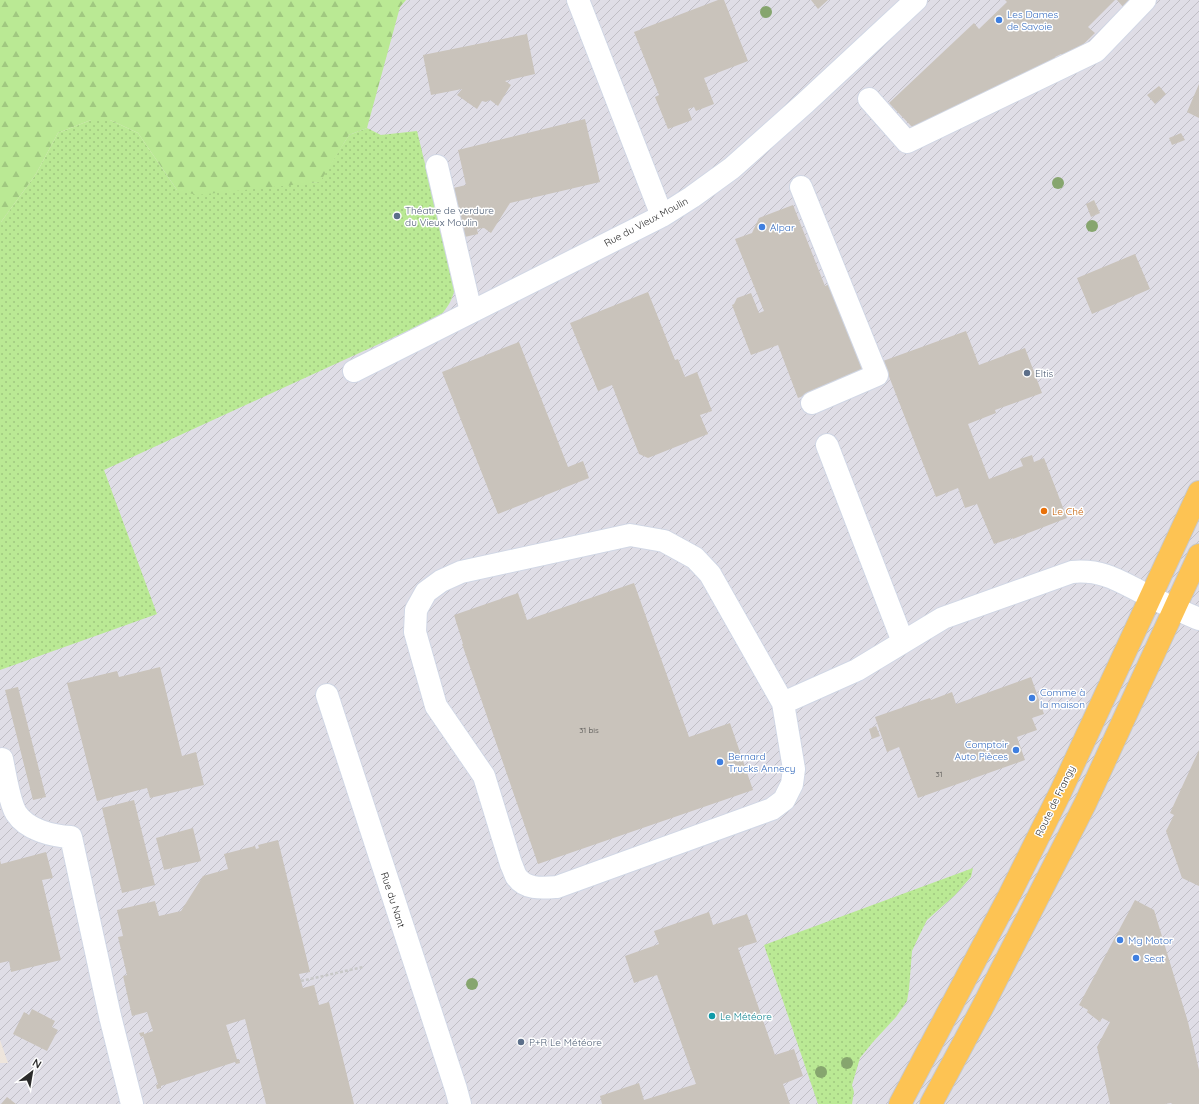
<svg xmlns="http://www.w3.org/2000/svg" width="1199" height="1104" viewBox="0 0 1199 1104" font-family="Quicksand,sans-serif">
<defs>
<pattern id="industrial-furrows" width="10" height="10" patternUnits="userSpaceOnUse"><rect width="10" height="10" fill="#dfdde6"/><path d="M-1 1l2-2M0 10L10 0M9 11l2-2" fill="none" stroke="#c0bec5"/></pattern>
<pattern id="grass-dots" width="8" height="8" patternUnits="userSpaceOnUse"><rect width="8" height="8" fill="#bae994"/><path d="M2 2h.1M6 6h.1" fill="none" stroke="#a0c880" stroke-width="1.8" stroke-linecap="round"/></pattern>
<pattern id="forest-firs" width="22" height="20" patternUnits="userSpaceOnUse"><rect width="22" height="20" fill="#bae994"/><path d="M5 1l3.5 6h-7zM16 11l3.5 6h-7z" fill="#a0c880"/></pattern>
</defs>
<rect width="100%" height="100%" fill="#eee5dc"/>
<path fill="url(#industrial-furrows)" d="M406 0H1199V1104H0V1063H8L0 1040V222L159 163 320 182 349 135 400 7Z"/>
<path fill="url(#grass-dots)" d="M91 120H110L138 133 177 190 319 182 349 135 367 128 381 135 417 131 455 287C453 299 448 307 440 316L104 470 157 614 0 670V222H1L36 174 58 133Z
M973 868 971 877 955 895 927 920 920 934 912 951 909 989 907 1001 896 1017 873 1042 860 1058 852 1085 854 1092 852 1104H818L764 945Z"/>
<path fill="url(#forest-firs)" d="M0 0H406L400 7 367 128 349 135 320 182 197 195 177 190 138 133 110 120H91L58 133 36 174 1 222H0Z"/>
<path fill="#c9c3bb" d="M718 0H724L748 61 704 78 714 104 696 111 694 107 688 109 692 120 668 129 655 97 659 95 634 32Z
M811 0H828L818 9Z
M1005 0H1115L1088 27 1095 33 1067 60 1061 54 1055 57 1058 63 915 130 889 103 974 23 979 29 1007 2Z
M1117 0H1133L1124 8Z
M527 34 535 74 505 81 511 85 498 106 490 100 486 102 482 101 477 109 457 95 462 89 431 95 423 55Z
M1199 84V118L1187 112Z
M1159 86 1166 94 1155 104 1147 95Z
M585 119 600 182 510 203 491 233 484 228 477 229 478 234 460 238 449 189 466 185 458 150Z
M1181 133 1185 140 1172 145 1169 138Z
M1094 200 1100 213 1091 217 1086 204Z
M793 205 825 286 830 284 864 372 798 398 778 345 751 355 732 305 734 304 737 298 751 293 759 313 764 311 735 239 752 233 759 218Z
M1135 254 1150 289 1092 314 1077 278Z
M648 292 675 360 678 359 685 377 697 372 712 411 700 415 708 434 648 458 639 454 612 385 598 391 570 323Z
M966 331 979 365 1025 348 1042 393 995 410 996 413 968 424 989 479 1023 466 1020 459 1032 455 1034 462 1044 458 1067 518 1013 539 1012 538 994 544 977 504 965 508 958 488 936 497 883 361Z
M519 342 568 467 583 461 589 478 498 514 442 372Z
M634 583 689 737 730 723 753 790 538 864 462 644H463L454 615 518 593 527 620Z
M160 667 182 756 196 752 204 785 150 798 147 788 97 801 67 683 117 671 119 677Z
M1031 677 1044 714 1032 718 1037 730 1017 737 1025 760 918 798 899 747 887 752 875 717 930 698 931 700 952 692 956 704Z
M18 687 46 797 33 800 5 690Z
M876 726 880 736 872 739 869 729Z
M1199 750V886L1182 878 1166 831 1174 815 1170 813Z
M134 800 155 885 122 893 102 808Z
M193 828 201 861 164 870 156 838Z
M278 840 310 972 299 974 303 988 314 985 319 1005 329 1002 354 1104H266L245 1019 226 1025 237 1059H239L240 1063 236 1064 235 1062 161 1086V1088L157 1089 156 1085 158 1084 143 1036 141 1037 139 1033 144 1032V1034L153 1031 147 1012 132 1016 123 976 127 975 118 937 123 936 117 910 155 901 159 916 181 911 203 876 228 869 224 854 255 846 256 849 259 848 258 845Z
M46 852 53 878 42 880 61 960 11 972 9 961 0 963V860L1 864Z
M1135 900 1154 910 1188 1022 1199 1070V1104H1172L1171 1103 1165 1104H1110L1097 1047 1110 1022 1102 1018 1100 1022 1087 1012 1088 1010 1079 1005Z
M709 912 713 925 747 914 757 942 738 948 775 1055 794 1049 803 1076 783 1084 790 1104H602L600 1096 639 1083 644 1100 696 1084 657 975 634 983 625 956 659 944 654 931Z
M32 1009 55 1021 52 1027 58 1030 47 1051 13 1034 24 1012 29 1015Z
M7 1097 16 1104H1Z"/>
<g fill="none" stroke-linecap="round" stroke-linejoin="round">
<defs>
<path id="minor" d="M578 0 662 216
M869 99 907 142 1096 51 1145 0
M437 166 471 312
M801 187 877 375 812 403
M354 371 662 216 692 197 732 168 805 103 916 0
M827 445 903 642
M630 535 664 541 695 558 710 574 783 703 794 769 792 784 784 800 772 809 557 887C543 888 525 890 516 876 514 872 513 868 511 864L484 776 436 706 415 632 416 610 426 592 441 581 461 572Z
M327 695 456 1089 460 1104
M783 703 857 670 943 618 1072 572C1105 569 1122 583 1151 597 1166 605 1183 612 1199 619
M2 759C5 773 9 801 16 813 27 830 52 836 71 837L110 1016 132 1104"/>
<path id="major" d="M900 1104 1010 894 1061 791 1199 492
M931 1104 982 1008 1085 804 1199 555"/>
</defs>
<use href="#minor" stroke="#d1d7e5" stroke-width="24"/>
<use href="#major" stroke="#c8c8c8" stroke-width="24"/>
<path stroke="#c8c8c8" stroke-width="2.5" stroke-dasharray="3 2" stroke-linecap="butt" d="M301 981 363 967"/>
<use href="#minor" stroke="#fff" stroke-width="22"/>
<use href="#major" stroke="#fdc353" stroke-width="22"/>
</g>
<g fill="#86a56e">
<circle cx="766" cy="12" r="6"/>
<circle cx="1058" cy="183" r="6"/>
<circle cx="1092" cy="226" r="6"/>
<circle cx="472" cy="984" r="6"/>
<circle cx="847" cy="1063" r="6"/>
<circle cx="821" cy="1072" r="6"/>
</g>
<g fill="#3f7fe0" stroke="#fff" stroke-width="1.5">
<circle cx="999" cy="20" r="4"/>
<circle cx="762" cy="227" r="4"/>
<circle cx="1032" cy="698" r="4"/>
<circle cx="1016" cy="750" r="4"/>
<circle cx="720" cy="762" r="4"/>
<circle cx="1120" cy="940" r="4"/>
<circle cx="1136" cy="958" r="4"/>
</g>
<g fill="#5c6f8a" stroke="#fff" stroke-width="1.5">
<circle cx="397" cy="216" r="4"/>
<circle cx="1027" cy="373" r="4"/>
<circle cx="521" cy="1042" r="4"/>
</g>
<circle fill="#e8710a" stroke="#fff" stroke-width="1.5" cx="1044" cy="511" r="4"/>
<circle fill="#0f9aa8" stroke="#fff" stroke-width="1.5" cx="712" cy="1016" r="4"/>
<g text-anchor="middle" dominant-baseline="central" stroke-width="3" stroke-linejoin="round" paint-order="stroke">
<g font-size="8" fill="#52514f">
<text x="589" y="730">31 bis</text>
<text x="939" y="774">31</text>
</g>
<g font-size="10" fill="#366cbe" stroke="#fff" text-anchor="start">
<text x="1007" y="14">Les Dames<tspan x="1007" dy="12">de Savoie</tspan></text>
<text x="770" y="227">Alpar</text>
<text x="1040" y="692">Comme à<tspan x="1040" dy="12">la maison</tspan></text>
<text x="1008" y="744" text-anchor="end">Comptoir<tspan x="1008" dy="12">Auto Pièces</tspan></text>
<text x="728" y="756">Bernard<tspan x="728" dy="12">Trucks Annecy</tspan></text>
<text x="1128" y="940">Mg Motor</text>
<text x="1144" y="958">Seat</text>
</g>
<g font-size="10" fill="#4e5e75" stroke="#fff" text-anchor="start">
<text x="405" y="210">Théatre de verdure<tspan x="405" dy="12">du Vieux Moulin</tspan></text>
<text x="1035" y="373">Eltis</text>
<text x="529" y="1042">P+R Le Météore</text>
</g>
<g font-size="10" fill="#2b2b2b" stroke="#fff">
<text transform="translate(646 222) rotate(-28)">Rue du Vieux Moulin</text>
<text transform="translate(1055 801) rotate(-64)">Route de Frangy</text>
<text transform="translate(393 900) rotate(72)">Rue du Nant</text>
</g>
<g font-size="10" fill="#c56008" stroke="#fff" text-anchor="start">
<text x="1052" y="511">Le Ché</text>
</g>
<g font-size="10" fill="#0d838f" stroke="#fff" text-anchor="start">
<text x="720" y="1016">Le Météore</text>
</g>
</g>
<g transform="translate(32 1072) rotate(31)" stroke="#ffffff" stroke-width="3" paint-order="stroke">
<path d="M0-3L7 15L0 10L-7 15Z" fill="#2b2b2b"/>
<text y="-6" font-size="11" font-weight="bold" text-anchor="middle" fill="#2b2b2b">N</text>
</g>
</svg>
